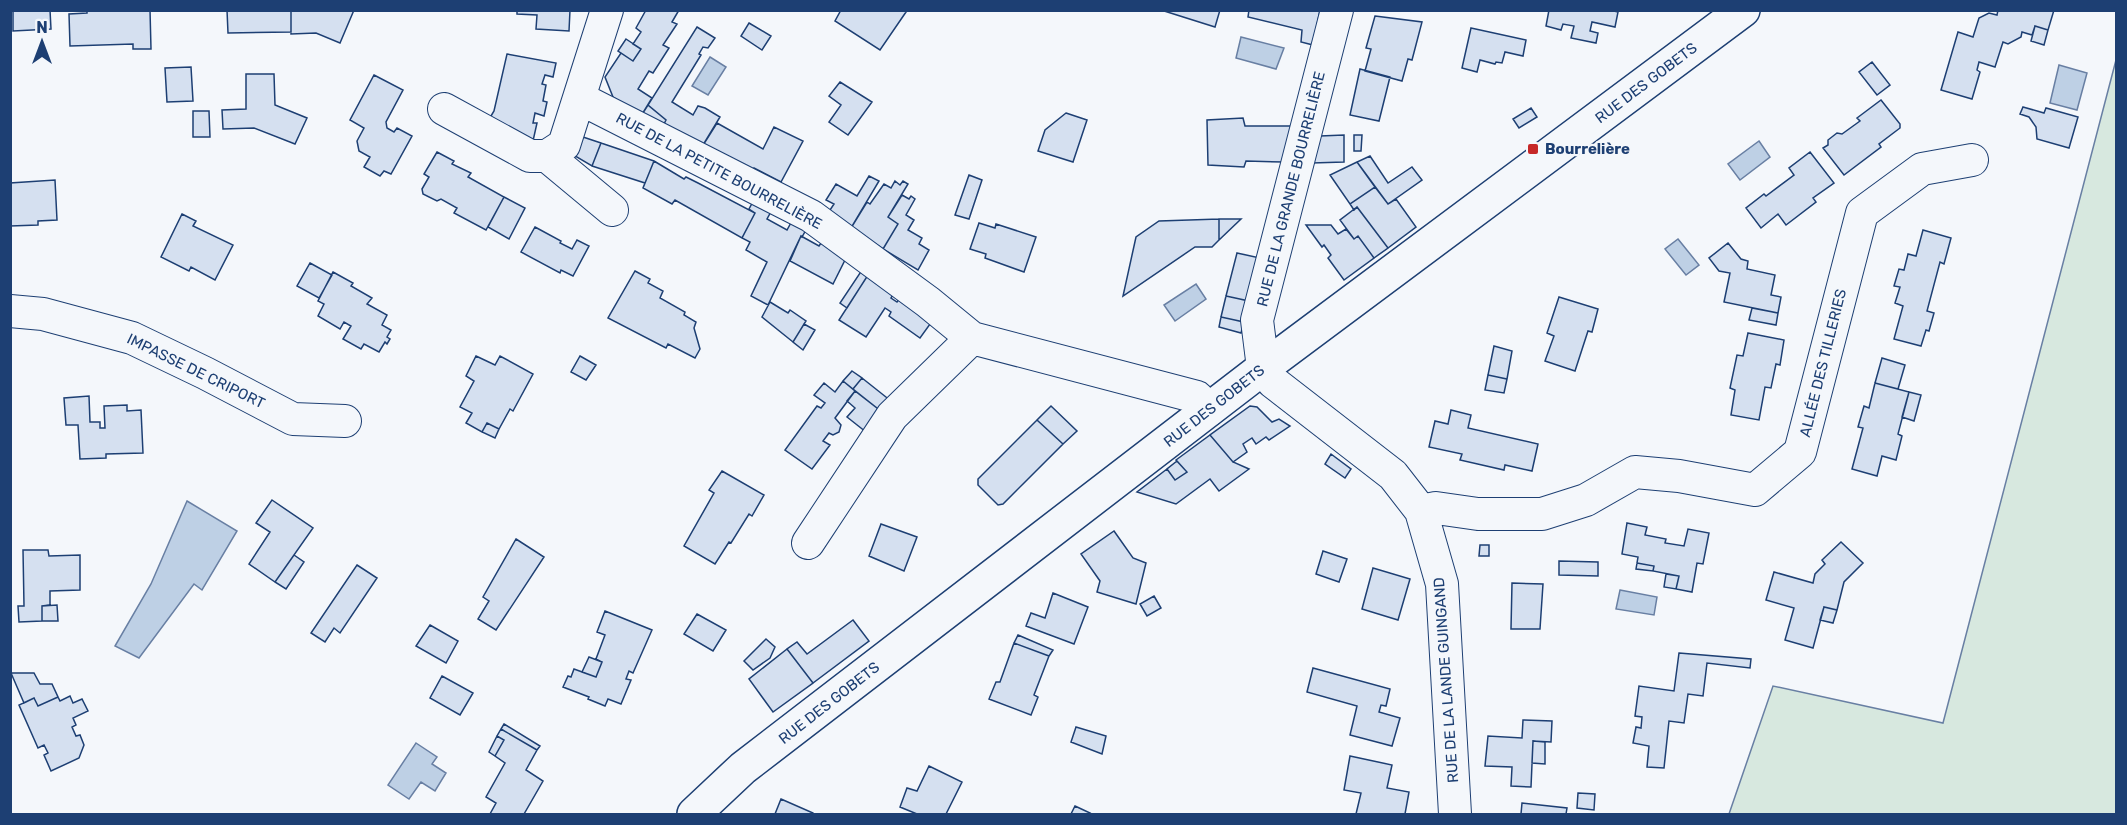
<svg xmlns="http://www.w3.org/2000/svg" width="2127" height="825" viewBox="0 0 2127 825" font-family="Rubik,sans-serif">
<rect width="100%" height="100%" fill="#f4f7fb"/>
<path fill="#d7e8df" stroke="#687fa3" stroke-width="1.5" d="M2116 60V814H1729L1773 686 1943 723Z"/>
<path fill="#bed0e5" stroke="#687fa3" stroke-width="1.5" d="M1241 37 1284 48 1276 69 1236 58Z
M710 57 726 67 708 95 692 86Z
M2059 65 2087 73 2077 110 2050 103Z
M1759 141 1770 157 1740 180 1728 164Z
M1678 239 1699 265 1686 275 1665 249Z
M1196 284 1206 299 1175 321 1164 305Z
M187 501 237 531 202 590 194 584 139 658 115 646 151 584Z
M1620 590 1657 597 1654 615 1616 609Z
M416 743 437 757 432 764 446 773 435 791 421 782 409 799 388 785Z"/>
<path fill="#d5e0f0" stroke="#1d3f73" stroke-width="1.5" d="M13 10H50L51 29 13 31Z
M87 10H150L151 49H133V44L70 46 69 14 87 13Z
M227 10H291V32L228 33Z
M291 10H354L340 43 316 33 291 34Z
M517 10H570L569 31 536 29 537 15 517 14Z
M679 10 672 22 677 24 663 45 669 48 653 73 649 71 638 89 652 98 641 116 613 97 605 77 621 53 633 61 641 49 633 44 641 32 636 28 646 10Z
M841 10H904L906 12 880 50 835 21Z
M1161 10H1220L1215 27Z
M1249 10H1320L1313 45 1301 42 1302 30 1248 17Z
M1549 10H1610L1618 12 1615 27 1592 22 1590 31 1598 33 1596 43 1571 38 1574 26 1563 24 1561 30 1546 26Z
M1998 10H2054L2048 30 2035 26 2032 35 2022 32 2021 37 2008 44 2003 42 1995 67 1979 62 1977 70 1980 72 1972 99 1941 90 1958 32 1973 37 1979 18 1989 13 1997 15Z
M1375 16 1422 22 1412 60 1408 59 1402 81 1365 71 1371 49 1366 48Z
M749 23 771 36 762 50 741 36Z
M2035 26 2048 30 2044 45 2031 41Z
M697 27 715 38 708 48 703 47 699 54 701 55 672 102 693 115 698 106 705 108 720 117 700 150 662 128 666 120 648 105Z
M1471 28 1526 40 1523 56 1505 52 1502 63 1496 62 1495 64 1480 60 1477 72 1462 68Z
M626 39 641 49 633 61 618 51Z
M507 54 556 63 553 77 545 75 542 84 546 85 543 101 547 102 544 116 535 113 533 123H537L533 141 488 121 494 111Z
M1872 62 1890 85 1877 95 1859 72Z
M191 67 193 101 167 102 165 68Z
M1360 69 1390 77 1379 121 1350 115Z
M246 74H274L275 105 307 118 295 144 254 128 223 129 222 110 246 109Z
M374 75 403 90 386 122 387 128 394 132 397 128 412 136 391 174 384 171 380 176 364 167 370 157 359 151 357 141 364 128 350 120Z
M840 82 872 102 848 135 829 122 841 105 829 96Z
M1881 100 1900 124V128L1879 144 1881 147 1844 175 1823 148 1828 145V140L1837 133 1842 134 1860 121 1857 118Z
M648 105 666 120 662 128 641 116Z
M2023 107 2044 113 2046 108 2078 117 2069 148 2037 139 2036 127 2029 117 2020 114Z
M1531 108 1537 117 1519 128 1513 119Z
M193 111H209L210 137H193Z
M1066 113 1087 120 1073 162 1038 151 1045 130Z
M1243 118 1245 126H1292L1284 162 1246 161 1244 167 1208 165 1207 120Z
M717 123 763 149 774 127 803 141 781 182 754 168 750 174 700 150Z
M577 135 601 143 592 166 570 153Z
M1344 135V162L1312 163 1320 136Z
M1354 135H1362L1361 151H1354Z
M601 143 654 161 645 183 592 166Z
M437 152 454 161 452 164 471 173 468 177 504 197 486 230 454 213 457 208 441 199 437 201 423 194 422 189 429 177 424 174Z
M1810 152 1834 183 1813 198 1816 202 1786 225 1778 214 1761 228 1746 208 1764 194 1766 196 1794 175 1789 168Z
M1370 156 1388 183 1412 167 1422 180 1388 204 1357 162Z
M654 161 684 179 686 177 698 183 755 213 742 238 675 200 672 204 643 188Z
M1357 162 1375 187 1350 204 1330 175Z
M969 175 982 180 969 219 955 215Z
M869 176 879 181 851 228 828 213 834 204 826 200 836 184 857 196Z
M55 180 57 220 38 221V225L10 226V183Z
M895 181 900 185 903 181 908 184 888 217 898 224 883 249 851 228 867 202 870 204 884 184 891 188Z
M1375 187 1388 204 1396 199 1416 227 1388 248 1357 207 1354 210 1350 204Z
M902 195 909 199 911 196 915 199 906 215 914 220 908 230 922 238 919 244 929 250 918 270 883 249 898 224 888 217Z
M504 197 525 208 509 239 488 227Z
M755 198 773 208 767 219 787 230 793 219 807 228 802 237 801 236 768 305 751 296 767 262 746 250 750 242 742 238 755 213 749 209Z
M1357 207 1388 248 1374 258 1358 236 1354 239 1340 220Z
M182 214 196 221 193 226 233 245 215 280 191 267 189 271 161 257Z
M1219 219H1241L1219 240Z
M1219 219V240L1212 247H1195L1123 296 1136 237 1159 221Z
M979 223 995 228 996 224 1036 237 1024 272 985 258 986 254 970 249Z
M1306 225H1331L1338 234 1346 229 1354 239 1358 236 1374 258 1344 280 1328 258 1331 255 1324 245 1322 247Z
M535 227 561 241 560 243 572 249 577 240 589 246 573 276 561 270 560 273 521 252Z
M1923 230 1951 238 1944 264 1940 262 1927 311 1934 313 1929 331 1926 330 1921 346 1894 339 1903 306 1895 303 1900 287 1894 286 1899 269 1904 270 1908 254 1916 256Z
M801 236 819 246 821 243 846 258 833 284 790 261Z
M1728 243 1741 259 1748 261 1747 269 1775 275 1771 295 1781 297 1778 313 1724 302 1730 273 1719 271 1709 258Z
M1237 253 1260 258 1249 301 1226 296Z
M310 263 332 275 319 298 297 286Z
M862 270 868 275 847 308 840 303Z
M635 271 650 279 648 283 663 291 660 298 685 312 684 315 696 322 694 328 700 349 695 358 668 344 666 348 608 318Z
M333 272 353 283 351 286 372 298 367 304 387 315 382 325 391 330 387 337 390 339 387 344 385 342 379 352 364 344 361 349 343 339 351 326 344 322 340 329 318 316 324 304 318 301Z
M868 275 894 293 891 298 897 302 901 297 933 320 920 338 889 316 891 312 885 308 866 337 839 320Z
M1226 296 1249 301 1244 322 1221 317Z
M1559 297 1598 309 1592 332 1588 331 1575 371 1545 361 1554 336 1547 333Z
M770 302 788 313 790 310 806 321 793 342 762 317Z
M1752 308 1778 313 1776 325 1749 320Z
M1221 317 1244 322 1241 333 1219 327Z
M804 324 815 330 803 350 793 342Z
M1748 333 1784 340 1780 365 1776 364 1771 388 1765 387 1759 420 1731 415 1735 390 1730 388 1737 355 1743 356Z
M1494 346 1512 351 1507 379 1488 375Z
M476 356 495 365 500 356 533 374 513 411 510 409 499 429 487 423 482 432 466 423 472 413 460 407 474 381 466 376Z
M580 356 596 365 586 380 571 372Z
M1882 358 1905 365 1898 389 1875 383Z
M852 371 862 378 853 389 843 381Z
M1488 375 1507 379 1504 393 1485 390Z
M862 378 891 401 882 412 853 389Z
M843 381 855 391 835 418 841 425 839 432 833 435 829 433 823 441 830 445 812 469 785 450 817 406 821 408 825 403 814 395 824 383 835 392Z
M1875 383 1909 392 1898 434 1902 436 1896 460 1882 456 1877 476 1852 469 1863 428 1858 427 1864 406 1869 408Z
M855 391 882 412 866 432 847 417 855 408 847 401Z
M1909 392 1921 395 1914 421 1902 417Z
M89 396 90 422H100V428H105L104 406 127 405V411L141 410 143 453 106 454V458L80 459 78 425H66L64 398Z
M1051 406 1077 431 1063 444 1037 420Z
M1250 406 1257 407 1272 422 1279 419 1290 426 1269 440 1266 437 1256 444 1252 438 1243 444 1247 452 1233 462 1210 435Z
M1451 410 1471 415 1468 428 1538 444 1532 471 1505 465 1504 470 1460 460 1462 454 1429 447 1435 421 1448 424Z
M1037 420 1063 444 1003 504 998 505 978 485V479Z
M487 423 499 429 495 438 482 432Z
M1210 435 1233 462 1249 469 1219 491 1210 479 1176 504 1137 492 1167 469 1175 480 1187 472 1176 460Z
M1331 454 1351 469 1345 478 1325 464Z
M1177 461 1187 472 1175 480 1167 469Z
M722 471 764 495 752 516 749 514 731 543 729 542 715 564 684 546 714 493 709 490Z
M272 500 313 528 275 582 249 564 270 532 256 523Z
M1627 523 1647 527 1645 535 1666 539 1665 543 1684 546 1688 529 1709 533 1703 564 1697 563 1692 592 1676 589 1679 576 1653 571 1654 566 1637 563 1638 557 1622 554Z
M881 524 917 537 904 571 869 556Z
M1114 531 1133 558 1146 563 1136 604 1097 592 1100 581 1081 554Z
M516 539 544 557 496 630 478 619 489 601 483 597Z
M1841 542 1863 563 1844 582 1837 610 1824 607 1813 648 1785 640 1794 608 1766 600 1774 572 1813 583 1815 574 1825 564 1822 560Z
M1480 545H1489V556H1479Z
M23 550H48L49 556 80 555V590L50 591V605L42 606V621L19 622 18 606H24Z
M1323 551 1347 559 1339 582 1316 574Z
M294 555 304 562 286 589 275 582Z
M1559 561 1598 562V576L1559 575Z
M1637 563 1654 566 1653 571 1636 569Z
M357 565 377 578 340 633 334 628 325 642 311 633Z
M1373 568 1410 579 1398 620 1362 609Z
M1666 574 1679 576 1676 589 1664 587Z
M1512 583 1543 584 1540 629H1511Z
M1053 593 1088 607 1074 644 1026 626 1031 613 1045 618Z
M1154 596 1161 608 1147 616 1140 604Z
M57 605 58 621H42V606Z
M1824 607 1837 610 1833 623 1820 620Z
M605 611 652 630 633 673 629 671 626 679 631 680 621 704 608 699 605 706 588 699 589 697 563 687 568 676 571 677 574 669 596 677 602 662 596 659 605 635 597 632Z
M697 614 726 630 713 651 684 634Z
M853 620 869 641 813 683 787 649 797 642 807 654Z
M430 625 458 641 446 663 416 646Z
M1018 635 1053 650 1049 656 1014 643Z
M766 639 775 647 770 658 753 670 744 661Z
M1014 643 1049 656 1034 695 1038 697 1031 715 989 699 996 682H1000Z
M787 649 813 683 773 712 749 679Z
M1679 653 1751 659 1750 668 1707 663 1703 696 1688 694 1684 723 1669 721 1664 768 1647 767 1649 746 1633 743 1636 727 1641 728 1642 717 1635 716 1639 686 1674 691Z
M589 657 602 662 596 677 582 672Z
M1313 668 1390 689 1386 706 1381 705 1379 712 1400 718 1392 746 1350 735 1357 706 1307 692Z
M11 673H34L40 684H52L58 697 38 706 34 698 24 703Z
M442 676 473 693 460 715 430 698Z
M70 696 73 703 82 699 88 711 73 718 76 725 72 727 76 736 80 735 84 745 79 758 51 771 44 755 48 753 44 745 38 748 19 705 34 698 38 706 58 697 60 701Z
M1523 720 1552 721 1551 742 1533 741 1531 787 1511 786 1512 767 1485 766 1488 736 1522 738Z
M504 724 540 746 537 750 501 729Z
M1076 727 1106 736 1102 754 1071 742Z
M501 729 537 750 526 770 543 781 524 814H490L496 803 486 797 505 763 495 756 504 740 497 736Z
M497 736 504 740 495 756 489 752Z
M1533 741 1545 742V764L1532 763Z
M1350 756 1392 765 1387 788 1409 792 1405 814H1356L1361 793 1344 790Z
M929 766 962 782 946 814H917L900 807 907 788 917 791Z
M1578 793 1595 794 1594 810 1577 808Z
M781 799 813 813V814H775Z
M1522 803 1567 808 1566 814H1521Z
M1075 806 1090 813 1089 814H1071Z"/>
<g fill="none" stroke-linecap="round" stroke-linejoin="round">
<defs>
<path id="minor" d="M1337 10 1257 320 1263 368 1273 382 1393 475 1421 511 1442 584 1455 814
M579 98 811 216 928 302 972 338 1197 397 1209 410
M444 109 530 156H547L564 145 607 10
M547 156 612 210
M10 311 43 314 132 338 205 373 293 419 345 421
M1421 511 1436 508 1478 514H1542L1586 500 1635 472 1679 476 1755 490 1800 452 1862 213 1922 169 1972 160
M808 543 892 416 972 338"/>
<path id="major" d="M694 814 743 768 1263 368 1743 10"/>
</defs>
<use href="#minor" stroke="#1d3f73" stroke-width="34"/>
<use href="#major" stroke="#1d3f73" stroke-width="36"/>
<use href="#minor" stroke="#f4f7fb" stroke-width="32"/>
<use href="#major" stroke="#f4f7fb" stroke-width="33"/>
</g>
<rect fill="#c62828" stroke="#f4f7fb" stroke-width="2" x="1527" y="143" width="12" height="12" rx="3"/>
<g text-anchor="middle" dominant-baseline="central" stroke-width="4.5" stroke-linejoin="round" paint-order="stroke">
<g font-size="15" fill="#1d3f73" stroke="#f4f7fb">
<text transform="translate(1646 83) rotate(-37)">RUE DES GOBETS</text>
<text transform="translate(719 171) rotate(28)">RUE DE LA PETITE BOURRELIÈRE</text>
<text transform="translate(1291 189) rotate(-76)">RUE DE LA GRANDE BOURRELIÈRE</text>
<text transform="translate(1823 363) rotate(-76)">ALLÉE DES TILLERIES</text>
<text transform="translate(196 371) rotate(26)">IMPASSE DE CRIPORT</text>
<text transform="translate(1214 406) rotate(-38)">RUE DES GOBETS</text>
<text transform="translate(1446 680) rotate(-94)">RUE DE LA LANDE GUINGAND</text>
<text transform="translate(829 703) rotate(-38)">RUE DES GOBETS</text>
</g>
<g font-size="15" font-weight="bold" fill="#1d3f73" stroke="#f4f7fb" text-anchor="start">
<text x="1545" y="149">Bourrelière</text>
</g>
</g>
<rect width="2127" height="825" fill="none" stroke="#1d3f73" stroke-width="24"/>
<g transform="translate(42 42)" stroke="#f4f7fb" stroke-width="4.5" paint-order="stroke">
<path d="M0-4.5L10 22L0 15L-10 22Z" fill="#1d3f73"/>
<text y="-9" font-size="16" font-weight="bold" text-anchor="middle" fill="#1d3f73">N</text>
</g>
</svg>
